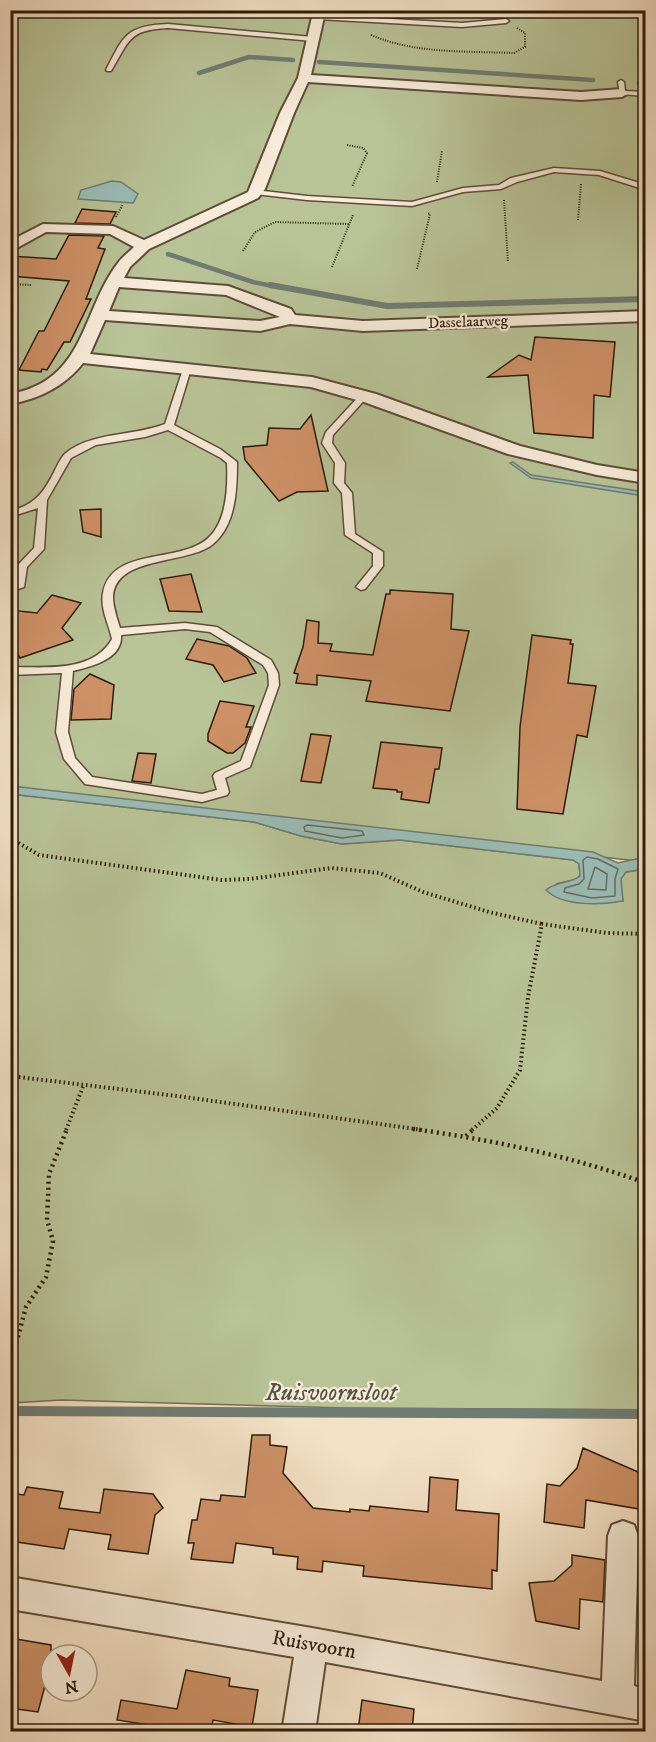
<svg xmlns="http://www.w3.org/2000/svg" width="656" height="1742" viewBox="0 0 656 1742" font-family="'IM FELL DW Pica',serif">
<rect width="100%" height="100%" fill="#f3e0c5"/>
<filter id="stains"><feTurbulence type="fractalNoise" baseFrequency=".00333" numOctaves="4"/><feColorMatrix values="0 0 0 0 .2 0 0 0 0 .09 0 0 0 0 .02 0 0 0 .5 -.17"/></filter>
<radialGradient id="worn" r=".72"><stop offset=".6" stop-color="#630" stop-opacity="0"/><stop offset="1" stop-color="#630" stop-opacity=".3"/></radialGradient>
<path fill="#b8c397" stroke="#726f50" stroke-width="1.5" d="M11 11H645V862L11 788Z
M11 794 254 822 301 836 342 844 400 840 573 860 579 864 580 875 577 879 556 884 623 901 620 879 626 872 645 869V1410L347 1408 61 1400 11 1403Z"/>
<path fill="#9bbdb7" stroke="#6f7c72" stroke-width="1.5" d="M112 181 121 182 138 194 133 203 78 199 81 190Z
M513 462 531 475 645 492V496L531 478 510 463Z
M11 786 593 852 618 863 645 857V869L626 872 621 879 623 901C602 905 563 907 546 890 556 881 570 884 580 876L579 864 573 860 400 840 342 844 301 836 254 822 11 794Z"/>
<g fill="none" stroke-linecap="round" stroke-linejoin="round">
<path stroke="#646c60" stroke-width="1.5" d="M307 825 362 831 364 835 342 838 305 831 304 827Z
M587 857 598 859 618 869 615 879V896L592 898 564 892 565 888 579 884 584 879 583 860Z
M595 867 607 874 606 890 588 889Z"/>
<path stroke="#6f7c72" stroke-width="4.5" d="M319 62 593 80
M199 73 249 57 293 60
M639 83H646
M168 254 253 282 278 287"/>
<path stroke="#6f7c72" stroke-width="6" d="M270 285 387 306 646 299"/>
<path stroke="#6f7c72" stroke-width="10" d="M17 1411 646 1414"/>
</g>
<path fill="#cd9067" stroke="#2c1b0a" stroke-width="1.5" d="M82 209 92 210 116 212 110 224 75 223Z
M69 235 104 236 98 248 105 249 86 299H91L70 342H64L47 370 42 369 41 372 19 370 39 331H44L69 281 10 276V256L56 259Z
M535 337 615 342 610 397 594 395 593 438 534 433 528 375 488 377 519 355 531 360Z
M311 415 328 491 297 492 279 501 245 460 243 447 267 445 269 428 300 429Z
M101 509V537L83 532 80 510Z
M191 574 202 612 169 611 160 579Z
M390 590 453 594 451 629 469 631 450 711 366 701 371 681 317 675V685L296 683 298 674 294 673 303 647 307 620 319 622 318 643 332 644 330 651 373 655 386 594H390Z
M52 595 81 603 62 628 73 640 20 658 10 642V610L37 613Z
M532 635 571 640 570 644H573L568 683 596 686 587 737 577 735 563 814 517 809 520 727Z
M197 639 229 646 247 658 256 673 224 682 213 665 186 659Z
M90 674 114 685 111 719 71 720 74 689Z
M220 701 254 706 246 727H251L245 743 233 753H227L208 741V734Z
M311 734 331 736 321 783 301 781Z
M381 742 442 748 439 769H435L429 803 401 799 402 792H397V790L373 788Z
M138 753 156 754 151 783 132 781Z
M252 1435H270V1445L287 1447 283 1473 313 1508 350 1512V1509L369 1511 370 1506 428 1512 430 1477 458 1480 456 1510 499 1514 497 1571 492 1570V1589L363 1576 364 1566 323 1561 322 1572 297 1569 298 1557 273 1554V1548L236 1543 233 1563 191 1559 194 1543H188L192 1520H197L201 1499 220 1501 221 1495 245 1497Z
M583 1448 645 1475V1510L586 1500 584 1528 544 1522 547 1484 560 1486 577 1468Z
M27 1487 63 1492 59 1508 100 1513 104 1489 153 1494 163 1508 155 1515 148 1554 108 1549 111 1535 69 1529 64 1549 10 1541V1493L24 1495Z
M572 1555 605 1560 603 1602 580 1599 579 1629 536 1621 529 1583 554 1581 572 1565Z
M639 1566 645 1567V1609L638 1608Z
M10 1638 51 1645V1678H47L38 1712 10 1708Z
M186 1670 230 1678 229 1686 258 1690 252 1727 213 1720 211 1731H174V1729L117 1720 121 1700 177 1709Z
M362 1700 414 1709 412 1731H358Z"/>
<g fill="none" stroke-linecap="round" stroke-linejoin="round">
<defs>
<path id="service" d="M311 10H318L320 15 462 23 506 19 509 21 506 23 462 27 318 19Z
M168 24 313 37 316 39 313 41 168 28C128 30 130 40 111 71H107L106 70C124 35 126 26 168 24Z
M621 80 624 82 625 91 646 92V96L620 94 618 82Z
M554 168 600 171 646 185V190L599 175 554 172 517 182 501 189 463 192 412 206 307 200 255 194 251 192 255 190 307 196 412 202 463 188 499 185 511 178Z
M187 366 191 369 174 425 220 449 237 462C237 489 236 525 213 544 188 565 115 555 113 597 113 607 117 618 120 628L185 623 217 627 271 660 278 673 279 685 250 767 225 778 229 792 227 795 202 802 85 784 64 759 56 732 62 673 10 675V667C44 667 93 673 112 639 109 625 100 608 103 593 112 544 186 566 212 534 227 516 228 486 227 463L221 458 168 430 145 437 96 445 71 458 47 500 44 549 27 567 24 587 10 592V585L15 583 17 566 34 548 38 508 10 517V511C36 505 45 491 56 468 59 463 61 457 66 453 91 432 135 436 165 424L183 369ZM185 629 210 632 263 665 268 673 269 685 241 761 215 773 213 776 217 790 202 794 92 777 75 758 68 732 73 671C91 667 123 659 121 635Z
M364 393 368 396 333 435 332 443 345 463 344 483 352 493 355 534 383 552V566L365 589 361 590 356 587 373 566V553L345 535 342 493 334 483 335 463 322 443 326 432 361 394Z"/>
<path id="minor" d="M318 13 324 17 311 75 581 92 622 89 629 93 622 97 581 100 308 82 294 113 265 189 258 198 149 249 130 267 124 278 228 286 291 309 295 315 363 321 646 311V321L363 331 290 324 260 331 105 320 90 354 312 377 376 394 520 446 597 465 646 473V483L597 475 508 454 364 402 311 387 83 363C65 386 39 399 10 404V394C86 381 81 311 118 263 122 257 129 252 134 247L110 234 46 232 15 249 10 248V241L43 224 113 226 144 240 248 192 280 113 298 78 312 17ZM119 287 226 295 280 317 260 321 109 311Z
M623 1521 634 1525 638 1536 634 1686 646 1689V1721L325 1662 315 1732H282L294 1657 10 1609V1577L312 1628 602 1681 608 1536 612 1525Z"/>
</defs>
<use href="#service" stroke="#5e4c39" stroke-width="3"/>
<use href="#minor" stroke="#5e4c39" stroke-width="4"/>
<path stroke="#2c1b0a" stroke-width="2" stroke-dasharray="1 1.5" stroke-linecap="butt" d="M603 10 646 14
M518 16 529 10
M10 18 45 10
M371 35C415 54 466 51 514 53L525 47V33L517 28
M347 145 363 148 367 153 352 187
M437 182 442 151
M504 200 508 262
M116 217 123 204
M578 220 581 184
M243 251 255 232 275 222 349 224
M332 267 353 215
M417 269 430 214 428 213
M10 284 31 285"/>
<path stroke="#2c1b0a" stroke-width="4" stroke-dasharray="1.5 3" stroke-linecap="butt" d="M10 841H15L39 855 222 880 250 879 331 868 380 873 423 892 489 912 542 924
M10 1076 177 1096 423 1130
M66 1130 84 1084
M472 1130 497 1108 520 1070 528 997 542 924 607 933 646 934"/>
<path stroke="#2c1b0a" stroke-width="4.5" stroke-dasharray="2 4" stroke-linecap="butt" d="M413 1129C493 1140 570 1156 646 1183
M466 1136 474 1129
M10 1366 26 1307 46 1277 53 1241 47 1220 49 1174 67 1129"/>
<use href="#service" fill="#f7ebd9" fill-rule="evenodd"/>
<use href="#minor" fill="#f7ebd9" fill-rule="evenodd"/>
</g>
<g text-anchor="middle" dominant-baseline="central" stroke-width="4.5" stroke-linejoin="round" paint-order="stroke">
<g font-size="15" fill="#2c1b0a" stroke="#f7ebd9">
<text transform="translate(468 322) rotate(-2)">Dasselaarweg</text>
</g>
<g font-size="21" fill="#2c1b0a" stroke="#f7ebd9">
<text transform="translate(314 1645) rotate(10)">Ruisvoorn</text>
</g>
<g font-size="24" font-style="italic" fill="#535447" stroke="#f7ebd9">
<text x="331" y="1393">Ruisvoornsloot</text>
</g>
</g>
<rect width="656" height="1742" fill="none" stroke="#f3e0c5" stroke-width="36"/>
<rect x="12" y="12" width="632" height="1718" fill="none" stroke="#2c1b0a" stroke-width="3"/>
<rect x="18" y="18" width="620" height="1706" fill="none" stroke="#2c1b0a" stroke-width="1.5"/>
<g transform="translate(69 1673) rotate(171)"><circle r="28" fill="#f7ebd9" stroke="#a69886" stroke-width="1.5"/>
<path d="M0-4.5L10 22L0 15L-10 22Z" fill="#8f2418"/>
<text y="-9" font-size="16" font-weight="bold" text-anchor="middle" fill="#2c1b0a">N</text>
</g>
<rect width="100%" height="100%" filter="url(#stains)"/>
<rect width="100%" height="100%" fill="url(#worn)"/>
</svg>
